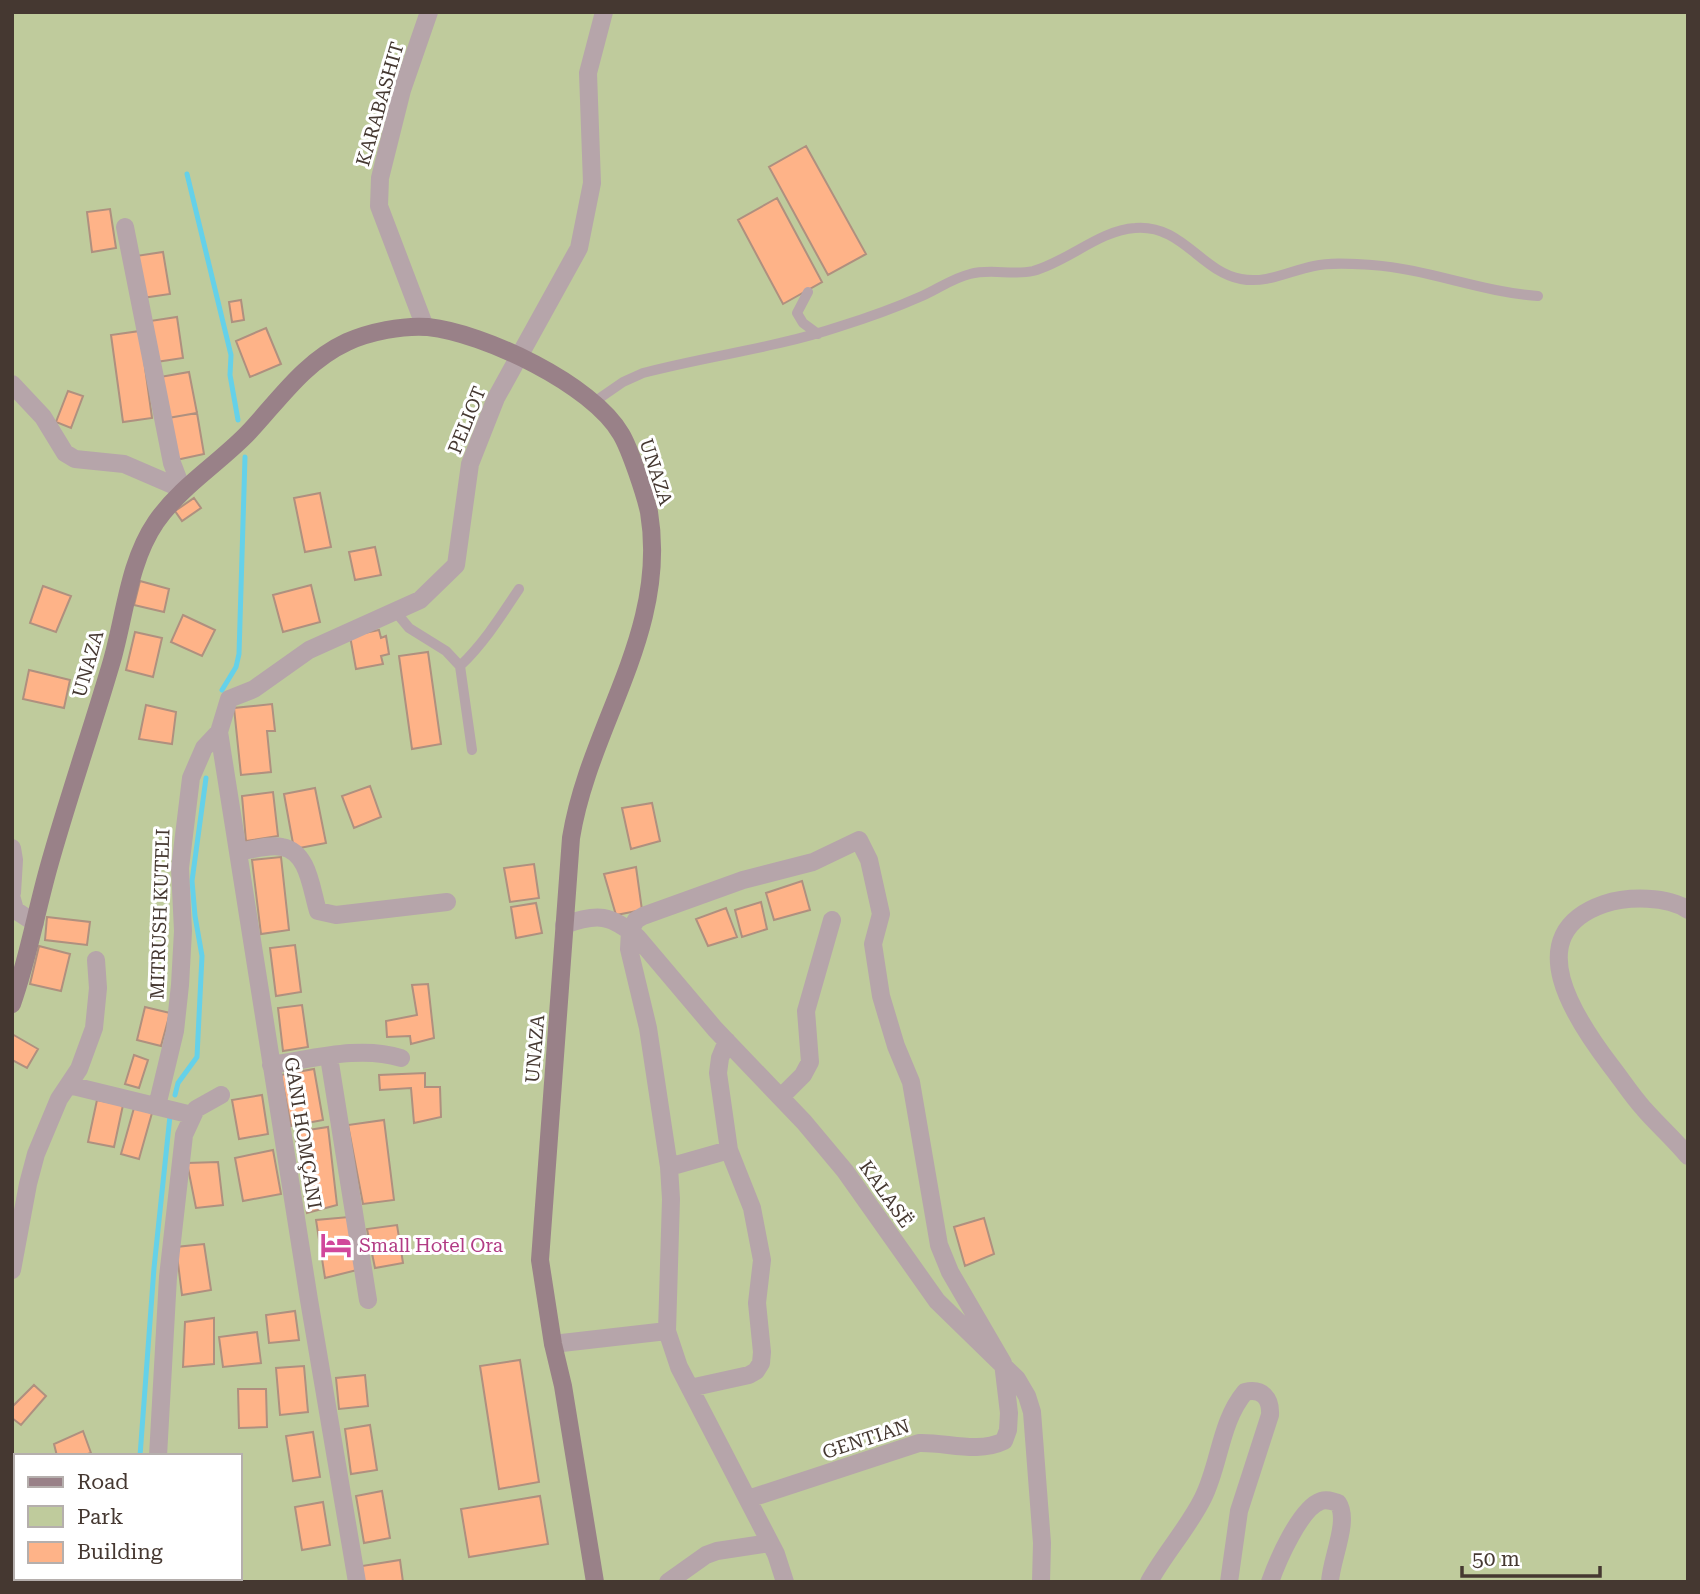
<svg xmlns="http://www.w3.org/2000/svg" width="1700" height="1594" viewBox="0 0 1700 1594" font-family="'Roboto Serif',serif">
<rect width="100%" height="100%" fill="#faede5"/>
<path fill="#bfcb9c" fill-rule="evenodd" d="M12 12H1688V1582H12ZM16 1456H240V1578H16Z"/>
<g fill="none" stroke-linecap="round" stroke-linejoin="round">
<path stroke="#65d1e9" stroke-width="5" d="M187 174 231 355 230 375 238 420
M222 690 236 667 239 654 245 457
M175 1095 178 1083 197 1057 202 956 195 916 192 881 206 778
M140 1456 154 1268 170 1116
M152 1578 153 1582"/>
</g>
<path fill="#feb388" stroke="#af907f" stroke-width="2" d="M806 146 866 254 828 275 769 167Z
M777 198 822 282 783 304 738 220Z
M110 209 116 248 92 252 87 212Z
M163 252 170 294 142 298 136 256Z
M241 300 244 320 232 322 229 302Z
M177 317 183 358 156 362 150 321Z
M266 328 281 364 250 377 236 341Z
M140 331 152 418 123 422 111 335Z
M189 372 197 413 168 418 160 377Z
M68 391 83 396 71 428 56 422Z
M197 413 204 454 176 460 168 418Z
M320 493 331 547 305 552 294 498Z
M194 498 201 508 182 521 175 511Z
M375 547 381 575 355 580 349 552Z
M140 581 169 589 164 612 134 605Z
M311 585 320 622 283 632 273 595Z
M43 586 71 596 56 632 30 623Z
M183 615 215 630 202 656 171 642Z
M379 630 381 638 386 636 389 654 381 656 383 664 356 669 350 636Z
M135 632 162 638 153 677 126 670Z
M428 652 441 744 412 749 399 656Z
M29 670 70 680 64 708 23 699Z
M272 704 275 731H267L271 772 241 775 234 708Z
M146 705 176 712 172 744 139 739Z
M370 786 381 817 354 828 342 796Z
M315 788 326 843 294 849 284 794Z
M273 792 278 836 246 841 242 796Z
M652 803 660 841 631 849 622 808Z
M281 857 289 930 261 934 252 860Z
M534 864 539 898 510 902 504 868Z
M636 867 642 910 616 915 604 874Z
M802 881 810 910 774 920 766 893Z
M761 902 767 929 742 937 735 910Z
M536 903 542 933 516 938 511 907Z
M726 908 737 937 708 946 696 919Z
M47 917 90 922 87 945 45 940Z
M295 945 301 992 276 996 270 948Z
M39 946 70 954 61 991 30 984Z
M428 984 434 1038 411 1044 410 1036 387 1037 386 1021 417 1015 412 985Z
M302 1005 308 1047 283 1051 278 1008Z
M145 1007 170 1013 161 1046 137 1040Z
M12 1034 38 1049 27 1068 12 1060Z
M134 1055 148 1060 139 1088 125 1084Z
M314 1069 323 1120 291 1126 281 1075Z
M425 1073V1087H440L441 1117 414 1123 411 1088 380 1090 379 1075Z
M262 1095 268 1134 239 1139 232 1100Z
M97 1100 123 1105 114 1147 88 1142Z
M134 1108 152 1113 139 1159 121 1154Z
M384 1120 394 1200 363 1204 348 1125Z
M328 1127 337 1205 307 1213 295 1132Z
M273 1150 281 1194 243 1201 235 1158Z
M218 1162 223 1205 196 1208 187 1163Z
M349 1217 357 1270 325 1278 316 1220Z
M984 1218 994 1254 965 1266 954 1227Z
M397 1225 403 1263 375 1268 367 1229Z
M204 1244 211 1290 182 1295 176 1247Z
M295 1311 299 1340 269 1343 266 1315Z
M214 1318V1364L183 1367 185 1322Z
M257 1332 261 1363 223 1367 219 1337Z
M520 1360 539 1482 499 1489 480 1366Z
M304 1366 308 1412 280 1415 276 1368Z
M365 1375 368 1406 339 1409 336 1378Z
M34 1385 46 1396 21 1425 12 1418V1407Z
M238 1389H266L267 1427 239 1428Z
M370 1425 377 1470 351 1474 345 1429Z
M83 1431 91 1453 81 1456H57L54 1444Z
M313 1432 320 1477 293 1481 286 1436Z
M382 1491 390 1538 364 1543 356 1496Z
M540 1496 548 1544 469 1557 461 1509Z
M323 1502 330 1545 302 1550 295 1507Z
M400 1560 403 1582H364L362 1566Z"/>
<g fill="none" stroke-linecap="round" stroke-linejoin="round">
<path stroke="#b6a5aa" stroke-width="10" d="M808 292 797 313 803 323 818 334
M594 402 623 382 643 373C707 356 775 348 838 327 867 318 895 308 922 296 938 289 953 278 970 274 992 268 1012 276 1033 271 1067 262 1100 230 1135 228 1182 224 1200 271 1241 279 1267 284 1289 271 1314 266 1332 262 1353 264 1372 265 1428 269 1481 292 1538 296
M395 611 409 628 446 651 460 666 472 750
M460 666C484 643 501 616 519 589"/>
<path stroke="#b6a5aa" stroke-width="18" d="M125 227 172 463 182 489
M425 327 379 206 380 178 402 90 429 12
M12 384 43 417 65 453 75 459 124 464 182 489
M219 732 309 1300 357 1582
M12 848 14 860 12 893
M238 852C251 850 269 844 282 847 309 852 311 889 318 911L336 915 447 902
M12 899 15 910 35 923
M1688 910C1668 896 1628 896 1604 904 1517 934 1576 1020 1611 1066 1622 1080 1632 1096 1644 1109 1658 1125 1674 1139 1688 1156
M564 925C597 913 611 914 638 938L715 1029 804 1122 845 1171 937 1301 1017 1379 1027 1396 1032 1412 1042 1543 1041 1582
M329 1057 368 1300
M271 1065C313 1059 360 1045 401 1058
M69 1085 192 1115
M781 1097 803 1075 810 1062 806 1011 832 920
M157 1106 175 1031 180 985 183 931 180 868 191 778 204 748 219 732 229 699 254 689 309 650 420 600 456 565 470 464 496 398 579 248 592 183 588 73 604 12
M669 1167 729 1150
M12 1270 28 1184 36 1154 59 1099 79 1069 94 1028 98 988 96 960
M553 1344 667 1331
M690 1388 749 1375 756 1371 761 1363 762 1352 757 1303 762 1260 752 1208 729 1150 718 1073 720 1058 727 1041
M158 1456 168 1277 184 1135 196 1109 221 1095
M748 1499 919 1443C947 1442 977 1454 1004 1441L1008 1430 1009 1413 1003 1363 950 1272 939 1245 911 1082 896 1046 881 996 873 944 881 914 869 860 859 840 813 862 743 880 643 916 636 920 630 931 629 949 648 1028 669 1167 671 1199 667 1331 679 1367 776 1554 785 1582
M168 1578 169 1582
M668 1582 706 1555 717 1551 770 1543
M1149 1582C1165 1553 1188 1528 1203 1498 1220 1464 1220 1422 1245 1392 1262 1388 1271 1398 1270 1415L1239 1511 1229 1582
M1270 1582C1277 1562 1300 1508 1321 1501 1327 1499 1332 1501 1338 1503 1350 1521 1331 1559 1330 1582"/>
<path stroke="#998188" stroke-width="18" d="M12 1004C28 959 36 912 49 866 68 798 91 732 111 664 125 617 128 563 156 522 181 486 218 464 248 433 279 400 304 362 347 342 369 332 403 325 428 327 484 333 592 384 621 434 630 449 645 494 649 512 669 632 589 725 571 838L540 1260 553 1344 563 1386 595 1582"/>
</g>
<defs>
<symbol id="hotel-bare" viewBox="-9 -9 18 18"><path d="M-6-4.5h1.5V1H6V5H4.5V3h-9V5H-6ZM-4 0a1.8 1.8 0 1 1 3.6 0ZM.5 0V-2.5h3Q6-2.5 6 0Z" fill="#d1479c" stroke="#fff" stroke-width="2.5" paint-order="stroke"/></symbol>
</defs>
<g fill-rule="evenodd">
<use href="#hotel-bare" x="314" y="1223" width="44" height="44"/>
</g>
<g text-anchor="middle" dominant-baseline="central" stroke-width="6" stroke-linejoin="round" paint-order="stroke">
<g font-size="19" fill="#453831" stroke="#fff">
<text transform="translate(380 104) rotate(-74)">KARABASHIT</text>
<text transform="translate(467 420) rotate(-68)">PELIOT</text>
<text transform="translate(656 472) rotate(72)">UNAZA</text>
<text transform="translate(88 664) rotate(-74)">UNAZA</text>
<text transform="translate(160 914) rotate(-88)">MITRUSH KUTELI</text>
<text transform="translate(535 1049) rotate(-85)">UNAZA</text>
<text transform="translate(303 1133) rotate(81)">GANI HOMÇANI</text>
<text transform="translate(886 1194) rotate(55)">KALASË</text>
<text transform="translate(866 1439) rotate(-18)">GENTIAN</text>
</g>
<g font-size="19" fill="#b23c85" stroke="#fff" text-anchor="start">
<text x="359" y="1245">Small Hotel Ora</text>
</g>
</g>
<rect width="1700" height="1594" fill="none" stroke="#453831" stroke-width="28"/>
<rect x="14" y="1454" width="228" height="126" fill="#ffffff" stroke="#b5afad" stroke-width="2"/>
<rect x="28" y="1477" width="35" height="10" fill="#998188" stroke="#b5afad" stroke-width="2"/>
<text x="77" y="1489" font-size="21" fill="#453831">Road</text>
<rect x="28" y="1506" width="35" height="21" fill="#bfcb9c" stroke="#b5afad" stroke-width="2"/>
<text x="77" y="1524" font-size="21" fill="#453831">Park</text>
<rect x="28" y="1542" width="35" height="21" fill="#feb388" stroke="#b5afad" stroke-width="2"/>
<text x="77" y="1559" font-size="21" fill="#453831">Building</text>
<path d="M1462 1566v10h138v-10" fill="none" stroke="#453831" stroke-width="3.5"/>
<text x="1472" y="1566" font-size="21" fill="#453831" stroke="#ffffff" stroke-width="5" paint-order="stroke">50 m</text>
</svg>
